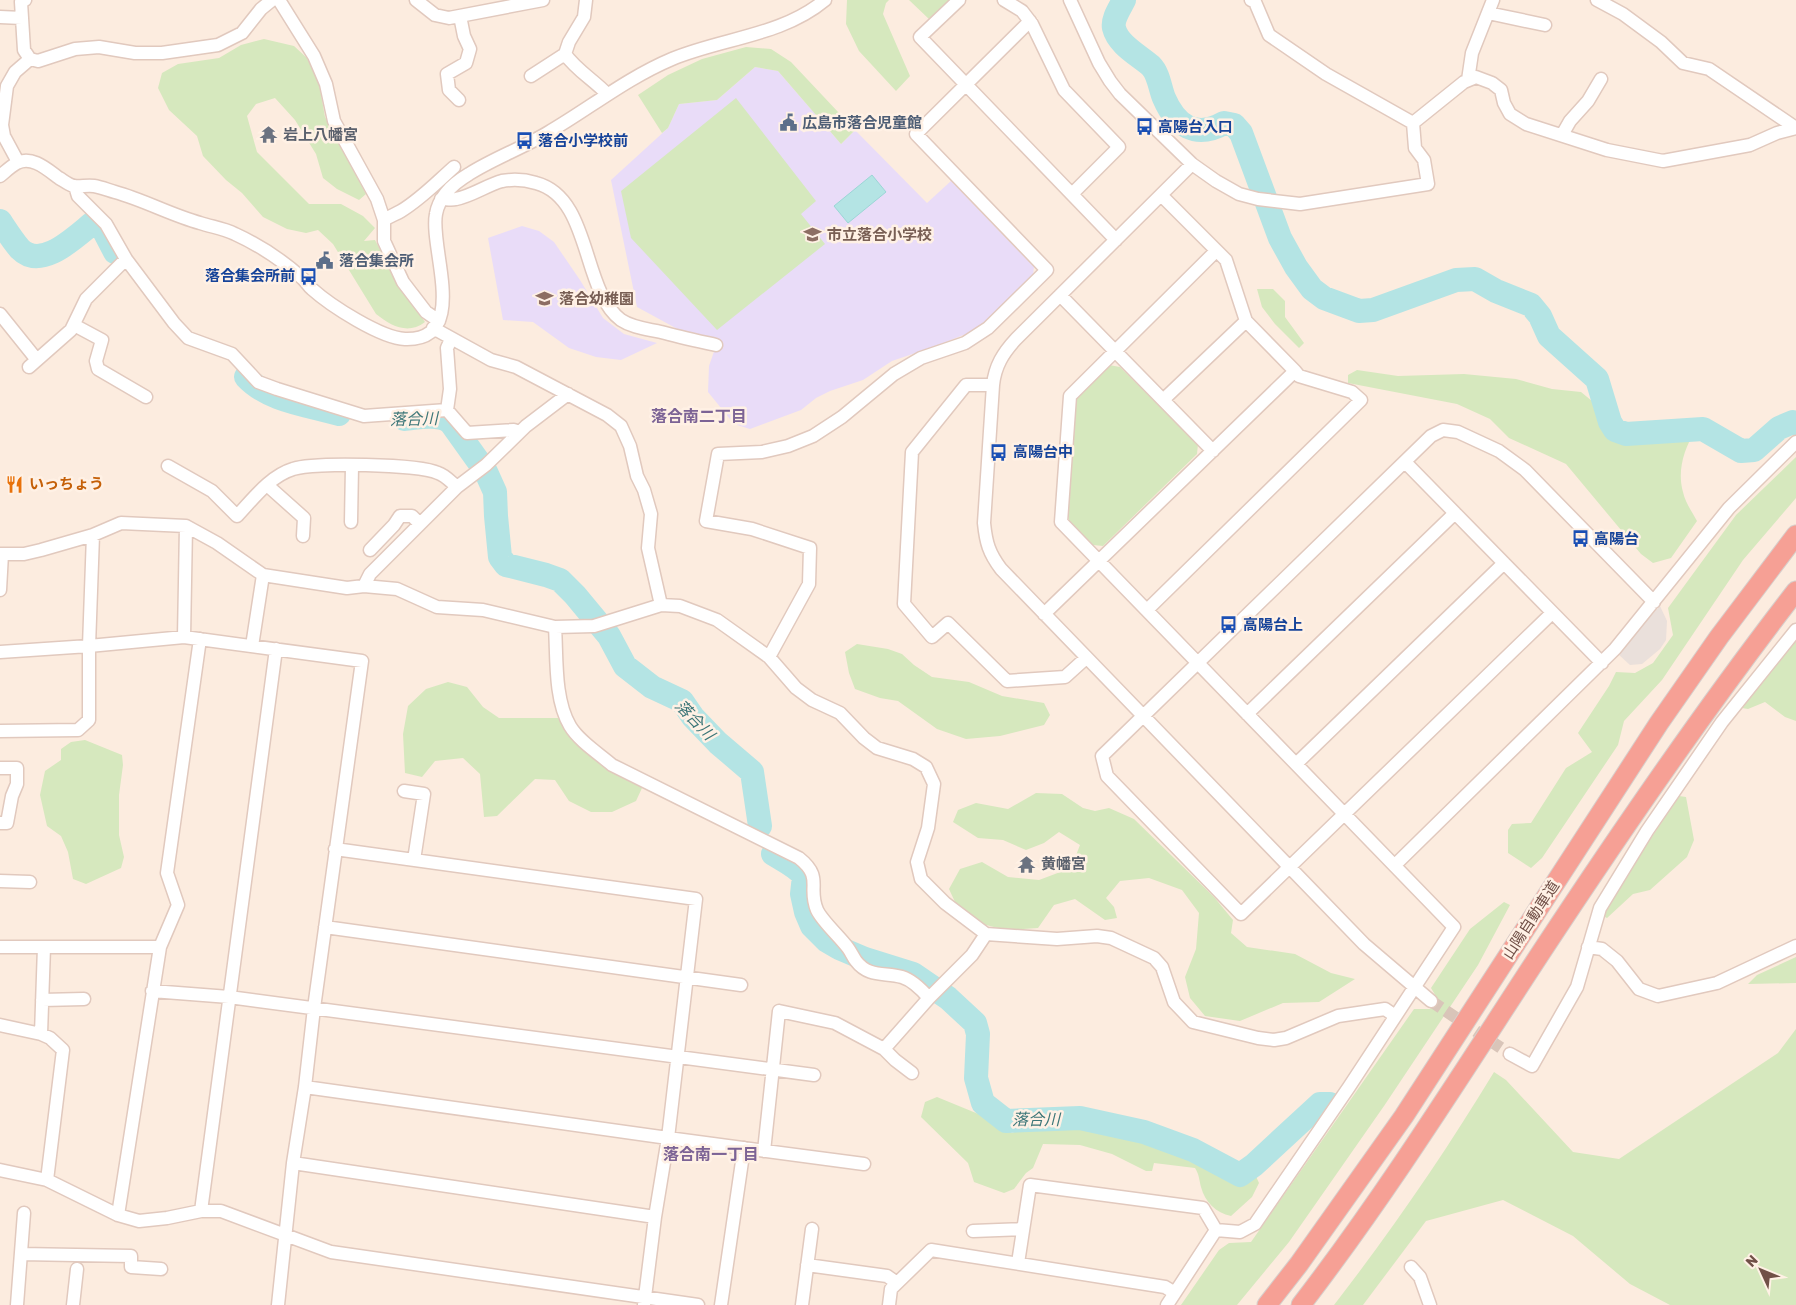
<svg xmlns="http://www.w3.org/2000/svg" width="1796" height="1305" viewBox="0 0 1796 1305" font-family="Rubik,'Noto Sans JP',sans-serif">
<rect width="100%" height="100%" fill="#fcecdf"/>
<path fill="#eae0db" d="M1660 606 1667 621 1666 640 1660 649 1642 664 1630 665 1617 653Z"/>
<path fill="#e9dcf8" d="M755 67 778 71 841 144 855 130 927 203 951 181 1034 267 1033 275 988 319 971 332 933 347 892 361 863 380 830 391 816 398 801 410 750 429 734 424 708 392 709 366 718 340 683 332 637 307 611 180 668 128 679 104 717 100Z
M522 226 539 231 554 242 580 280 603 318 624 334 657 343 621 360 596 357 569 348 533 322 503 320 488 238Z"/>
<path fill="#d6e8be" d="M847 0H889L886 3 883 14 910 76 896 91 859 51 846 24Z
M909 0H951L930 20Z
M264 39 294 46 307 58 319 83 325 117 366 194 359 200 337 189 323 178 316 154 295 120 275 98 256 104 247 116 257 152 309 204H341L363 216 375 228 364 241 375 240 400 288 425 322C408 335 391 326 376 314L333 244 318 230 306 233 287 229 263 217 242 193 226 180 203 156 197 136 169 110 158 88 162 73 178 64 219 58 241 45Z
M746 47 771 49 791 62 855 130 841 144 778 71 755 67 717 100 679 104 668 128 662 133 638 95 668 75 702 59Z
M736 98 816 201 801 214 825 244 717 330 631 238 621 191Z
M1257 289H1273L1285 301V317L1304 343 1299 348 1275 324 1262 307Z
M1109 365 1120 367 1198 444 1197 454 1103 546 1093 545 1070 523 1068 516 1076 398Z
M1357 370 1398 376 1464 374 1516 379 1552 389 1581 392 1603 410 1611 433 1625 439 1666 420 1689 424 1695 431C1684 449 1677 471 1683 492 1685 502 1692 512 1697 521L1671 558 1653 563 1641 554 1566 464 1509 438 1490 419 1457 404 1348 383V375Z
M1796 457V498L1743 560 1662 680 1624 721 1618 745 1542 858 1531 868 1508 853V830L1512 824 1531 823 1566 768 1592 752 1578 733 1609 686 1616 672 1635 673 1653 663 1673 635 1668 608 1736 515Z
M1796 641V721L1785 717 1765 702 1748 709 1742 708Z
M857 644 888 649 902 654 914 665 932 677 969 682 1002 696 1044 703 1050 715 1044 725 1000 736 966 739 937 729 898 701 880 698 855 689 849 673 845 652Z
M448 682 467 687 483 707 499 718H558C581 746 616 762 642 788L636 801 612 812H591L569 801 555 780 535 779 497 816 484 817 480 774 463 758 435 761 422 777 405 773 403 734 408 706 426 689Z
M85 740 122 755 123 765 119 795V835L124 857 121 868 86 884 73 879 68 852 61 836 47 826 40 795 45 771 61 760V749L71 742Z
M1036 793 1062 794 1083 808 1095 811 1109 808 1134 819 1214 897 1233 920 1231 933 1247 947 1295 954 1331 973 1355 979 1319 1002 1283 1003 1240 1021 1205 1016 1190 998 1185 977 1196 949 1199 913 1182 890 1149 878 1120 881 1106 898 1114 907 1117 918 1105 920 1075 899 1054 905 1038 928 1006 930 982 924 955 902 949 889 960 869 982 862 1008 877 1039 880 1071 868 1080 845 1059 832 1044 843 1026 850 1003 840 978 838 953 822 958 810 976 803 1008 809Z
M1679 796 1686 797 1694 840 1687 857 1650 890 1633 894 1607 918 1603 916 1608 903Z
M1504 902 1510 905 1478 965 1384 1106 1289 1242 1237 1305H1181L1219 1250 1229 1243 1251 1242 1414 1009H1430L1437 998 1431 988 1470 929Z
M1796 957V983L1748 984 1757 975Z
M1796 1029V1305H1670L1630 1284 1573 1236 1503 1200 1426 1221 1363 1305H1334C1392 1230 1445 1153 1494 1072L1506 1080 1573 1152 1619 1159 1778 1053Z
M937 1097 993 1120 1012 1133 1027 1127 1043 1116 1078 1120 1103 1128 1136 1135 1192 1155 1237 1179 1254 1172 1259 1183 1252 1197 1231 1216C1216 1213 1205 1202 1201 1187 1199 1179 1199 1174 1195 1168L1154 1163 1152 1171H1146L1112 1154 1080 1145 1043 1144 1033 1168 1026 1173 1014 1189 1004 1193 974 1182 968 1163 921 1117 925 1102Z"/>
<path fill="#b4e4e4" stroke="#9bd6d6" d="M872 175 886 192 848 223 834 206Z"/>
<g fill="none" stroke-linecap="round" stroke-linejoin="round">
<path stroke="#b4e4e4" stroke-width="24" d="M1124 0C1120 8 1112 19 1114 28 1118 45 1140 56 1151 66 1159 74 1160 89 1164 98 1176 126 1196 139 1224 123L1234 125 1241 133 1280 238 1296 267 1312 289 1324 298 1359 311 1373 310 1456 280 1475 279 1496 291 1531 305 1540 316 1549 336 1597 379 1610 422 1615 430 1626 434 1703 429 1741 451 1754 450 1779 428 1793 422 1796 423
M0 221C6 230 13 241 20 249 42 271 76 236 94 222L102 227 115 252
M246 377C268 401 308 405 339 414
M404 419C418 418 440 412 451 423L486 472 495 492 496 516 500 557 506 565 546 575 560 580 575 595 609 636 625 666 652 687 682 701 693 717 718 743 752 772 760 826
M773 854C784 861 796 866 804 876L802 894 806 912 812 926 827 941 839 948 865 959 913 974 948 998 975 1023 978 1034 976 1078 983 1103 1006 1121 1080 1118 1144 1132 1193 1150 1240 1175 1254 1165 1320 1104H1330"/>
<path stroke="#d9c5b9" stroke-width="12" stroke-dasharray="12 6" stroke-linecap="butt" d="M1431 1001 1510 1054"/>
<defs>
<path id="minor" d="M25 0 21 2 24 50 30 59 38 61 75 49 99 47 135 53H162L218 45 242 33 261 9 272 0
M279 0 314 56 326 84 334 121 377 199 384 220V241L403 282 426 312 439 321
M416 0 435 15 449 18 543 0
M586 0 584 17 569 42 565 54C576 70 594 80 607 94
M959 0 920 37 1116 240
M1004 0 1022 11 1032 24 1064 90 1119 147 1072 194
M1070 0 1099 63 1110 81 1120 94 1192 164 1216 181 1239 194 1258 199 1300 204 1428 184 1424 160 1415 148 1413 123 1464 82 1476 77 1492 83 1501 90 1504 103 1510 114 1526 124 1607 150 1663 161 1750 145 1777 133 1796 128
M1251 0 1255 2 1269 35 1326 74 1413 123
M1597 0 1623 14 1661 42 1683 63 1709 69 1796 128
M1488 13 1545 25
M0 17 22 18
M531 76 565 54
M1468 80 1472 53 1493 0
M459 100 449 90 447 74 466 63 470 49 464 36 460 16
M1562 135 1570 121 1588 101 1601 79
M18 162 4 136 2 125 7 86 15 72 30 59
M1192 164 1016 339C1003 353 995 366 993 385L984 523C986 543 989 553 1001 569L1364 944 1431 1001
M0 176C5 172 11 166 17 163 32 155 48 170 59 178 64 181 68 184 73 186 80 187 87 185 94 186 101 187 108 190 115 192 144 200 171 215 200 223 212 227 223 228 235 234 259 245 282 260 302 278 306 281 308 286 312 289 331 306 381 338 405 339 471 341 429 248 436 214 439 196 454 183 469 174 494 158 523 148 549 132 590 108 627 78 672 59 722 38 782 36 825 0
M75 186 78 196 106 224 126 259 174 323 188 338 232 354 258 382 277 389 364 416 447 410 467 433 514 430 519 432
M441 199C446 199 452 200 456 199 472 196 487 185 502 181 513 179 526 180 536 183 592 198 581 290 621 320 633 328 648 329 661 332 679 337 698 341 716 345
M384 220C390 216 396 214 401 211 421 199 437 182 454 167
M1060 295 1213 451
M0 314 37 360
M74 325 102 340 96 361 98 369 146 397
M433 328 491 360 516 367 607 415 621 426 630 446 637 476 644 490 651 514 648 548 661 605
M29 367 71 330 86 299 126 259
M993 385H966L912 452 904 604 932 637 948 623 1007 681 1065 677 1086 658
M1163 400 1246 321
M447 410 450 389 447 348 451 339
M1405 462 1602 663
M168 466 212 491 237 516C253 499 270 476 293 469 313 462 419 464 438 473 445 475 451 482 457 487
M267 485 304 518 303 536
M351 522 352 466
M370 550 394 525 400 516H412L420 524
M0 554H24L41 550 93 535 121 523 186 526 217 543 263 575 347 588 364 586 397 589 437 607 483 610 555 627 594 626 661 605 680 606 717 620 769 657 796 688 812 700 840 713 864 738 877 748 913 759 926 767 934 784 928 828 917 862 921 879 945 903 986 934 1057 939 1097 936 1111 938 1154 958 1162 967 1174 1002 1193 1022 1258 1038 1274 1040 1286 1038 1338 1016 1385 1009 1395 1016
M364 586 370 574 457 487 486 465 526 426 568 394
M0 590 2 554
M1147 610 1361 400 1352 392 1299 376 1295 371 1246 321 1226 260 1161 195
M1552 613 1241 914 1107 776 1102 756 1431 436 1443 430 1458 432 1499 451 1525 470 1654 602
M1044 614 1295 371
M555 627C557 657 554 699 570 726 579 741 598 753 612 765L799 858C824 878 807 887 817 910 822 921 840 937 848 948 851 952 853 957 856 961 869 978 885 972 902 977 912 980 922 990 929 998
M184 637 186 526
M252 646 263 575
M0 652 89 646 184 637 362 661 314 1008 305 1087 293 1163 278 1305
M769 657 809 584 810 548 752 529 706 521 718 454 762 452 788 446 813 436 842 417 894 374 921 358 965 343 988 328 1047 270 916 134 1030 21
M1247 714 1455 513
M0 731 78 730 89 720V646L93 535
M1296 764 1504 563
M0 768H17V784L12 796 7 823H0
M404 791 424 794 414 860
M335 849 696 899 668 1138 655 1217 644 1305
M1395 865 1615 649 1729 508 1796 442
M0 881 30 882
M325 927 741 985
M0 947H160
M1588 947 1602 949 1617 961 1639 989 1658 996 1717 983 1796 946
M152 991 229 997 814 1075
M42 1000 84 999
M0 1025 41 1034 50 1038 63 1050 47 1180
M41 1034 44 947
M884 1049 929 998 972 955 986 934
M1510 1054 1532 1066 1577 987 1600 908 1647 831 1722 722 1796 630
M305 1087 668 1138 864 1164
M764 1151 779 1011 835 1023 884 1049 895 1060 912 1073
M293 1163 655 1217
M0 1170 47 1180 118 1215 139 1221 167 1218 201 1211H221L331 1252 698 1305
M201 1211 276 649
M118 1215 160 947 178 905 167 873 200 639
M973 1231 1023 1229
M21 1254 131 1256V1267L161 1269
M1018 1263 1030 1185 1203 1208 1216 1230
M807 1265 887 1276 897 1283
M1411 1267 1420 1277 1430 1305
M17 1305 24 1213
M73 1305 77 1269
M721 1305 744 1148
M802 1305 812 1229
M889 1305 891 1289 931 1250 1165 1287 1175 1293
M1167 1305 1216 1230 1240 1232 1255 1224 1349 1087 1454 927 1061 522 1070 396 1216 251"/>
<path id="highway" d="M1267 1305 1299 1264 1404 1116 1659 723 1719 637 1796 535
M1301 1305C1388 1192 1464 1070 1542 951 1623 828 1706 707 1796 591"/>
</defs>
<use href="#minor" stroke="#e1c9be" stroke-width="15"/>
<use href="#highway" stroke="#d7cecb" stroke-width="21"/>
<use href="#minor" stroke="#fff" stroke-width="12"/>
<use href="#highway" stroke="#f6a095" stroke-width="19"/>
</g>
<defs>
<symbol id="civic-bare" viewBox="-9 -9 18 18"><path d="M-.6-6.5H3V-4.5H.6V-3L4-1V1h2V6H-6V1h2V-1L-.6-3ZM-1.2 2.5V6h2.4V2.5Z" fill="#5c6f8a" stroke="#fff1e5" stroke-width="2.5" paint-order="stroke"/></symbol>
<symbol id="bus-bare" viewBox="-9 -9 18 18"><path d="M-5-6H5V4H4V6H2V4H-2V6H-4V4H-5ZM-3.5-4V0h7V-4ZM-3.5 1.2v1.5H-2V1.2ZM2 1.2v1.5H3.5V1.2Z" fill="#1a4fb4" stroke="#fff1e5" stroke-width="2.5" paint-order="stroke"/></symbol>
<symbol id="temple-bare" viewBox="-9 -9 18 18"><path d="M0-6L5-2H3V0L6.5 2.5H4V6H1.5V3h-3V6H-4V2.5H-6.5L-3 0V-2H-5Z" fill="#6b7280" stroke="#fff1e5" stroke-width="2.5" paint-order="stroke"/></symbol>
<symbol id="school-bare" viewBox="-9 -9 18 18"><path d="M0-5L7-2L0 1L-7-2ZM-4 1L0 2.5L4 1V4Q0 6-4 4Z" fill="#8d6e63" stroke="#fff1e5" stroke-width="2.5" paint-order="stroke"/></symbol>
<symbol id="restaurant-bare" viewBox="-9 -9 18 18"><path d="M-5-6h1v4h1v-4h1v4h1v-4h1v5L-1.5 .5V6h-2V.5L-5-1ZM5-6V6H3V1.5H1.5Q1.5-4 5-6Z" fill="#e8710a" stroke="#fff1e5" stroke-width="2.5" paint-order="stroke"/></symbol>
</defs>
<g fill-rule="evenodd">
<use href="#civic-bare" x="776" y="110" width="25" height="25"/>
<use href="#bus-bare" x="1132" y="114" width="25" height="25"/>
<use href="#temple-bare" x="256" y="122" width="25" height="25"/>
<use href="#bus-bare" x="512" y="128" width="25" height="25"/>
<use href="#school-bare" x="800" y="222" width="25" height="25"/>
<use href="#civic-bare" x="312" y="248" width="25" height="25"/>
<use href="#bus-bare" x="296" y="264" width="25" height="25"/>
<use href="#school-bare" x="532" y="286" width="25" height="25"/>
<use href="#bus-bare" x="986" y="440" width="25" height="25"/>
<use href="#restaurant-bare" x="2" y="472" width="25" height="25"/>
<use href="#bus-bare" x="1568" y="526" width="25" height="25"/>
<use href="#bus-bare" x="1216" y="612" width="25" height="25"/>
<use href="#temple-bare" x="1014" y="852" width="25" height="25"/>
</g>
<g text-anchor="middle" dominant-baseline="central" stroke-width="5" stroke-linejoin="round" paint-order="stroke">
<g font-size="15" font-weight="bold" fill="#4e5e75" stroke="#fff1e5" text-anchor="start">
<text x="802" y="123">広島市落合児童館</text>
<text x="339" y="261">落合集会所</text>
</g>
<g font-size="15" font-weight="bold" fill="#164399" stroke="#fff1e5" text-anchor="start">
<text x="1158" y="127">高陽台入口</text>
<text x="538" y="141">落合小学校前</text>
<text x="295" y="276" text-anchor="end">落合集会所前</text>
<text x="1013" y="452">高陽台中</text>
<text x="1594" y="539">高陽台</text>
<text x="1243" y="625">高陽台上</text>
</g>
<g font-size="15" font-weight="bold" fill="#5b616d" stroke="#fff1e5" text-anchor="start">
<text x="283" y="135">岩上八幡宮</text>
<text x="1041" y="864">黄幡宮</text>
</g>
<g font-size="15" font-weight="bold" fill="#785e54" stroke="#fff1e5" text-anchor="start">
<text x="827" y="235">市立落合小学校</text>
<text x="559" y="299">落合幼稚園</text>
</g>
<g font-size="15" font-weight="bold" fill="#c56008" stroke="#fff1e5" text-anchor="start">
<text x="29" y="484">いっちょう</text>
</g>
<g font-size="15" fill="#715047" stroke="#fff1e5">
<text transform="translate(1531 920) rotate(-57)">山陽自動車道</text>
</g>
<g font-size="16" font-weight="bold" fill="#7c6395" stroke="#fff1e5">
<text x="699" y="416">落合南二丁目</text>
<text x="711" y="1154">落合南一丁目</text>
</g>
<g font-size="16" font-style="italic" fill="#3c7678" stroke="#fff1e5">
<text transform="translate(414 419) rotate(-1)">落合川</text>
<text transform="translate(695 720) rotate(46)">落合川</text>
<text x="1036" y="1119">落合川</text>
</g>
</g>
<g transform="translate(1761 1270) rotate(314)" stroke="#fff1e5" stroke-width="4" paint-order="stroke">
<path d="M0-4L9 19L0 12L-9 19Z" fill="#715047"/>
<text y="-8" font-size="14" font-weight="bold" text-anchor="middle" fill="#715047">N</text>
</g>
</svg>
